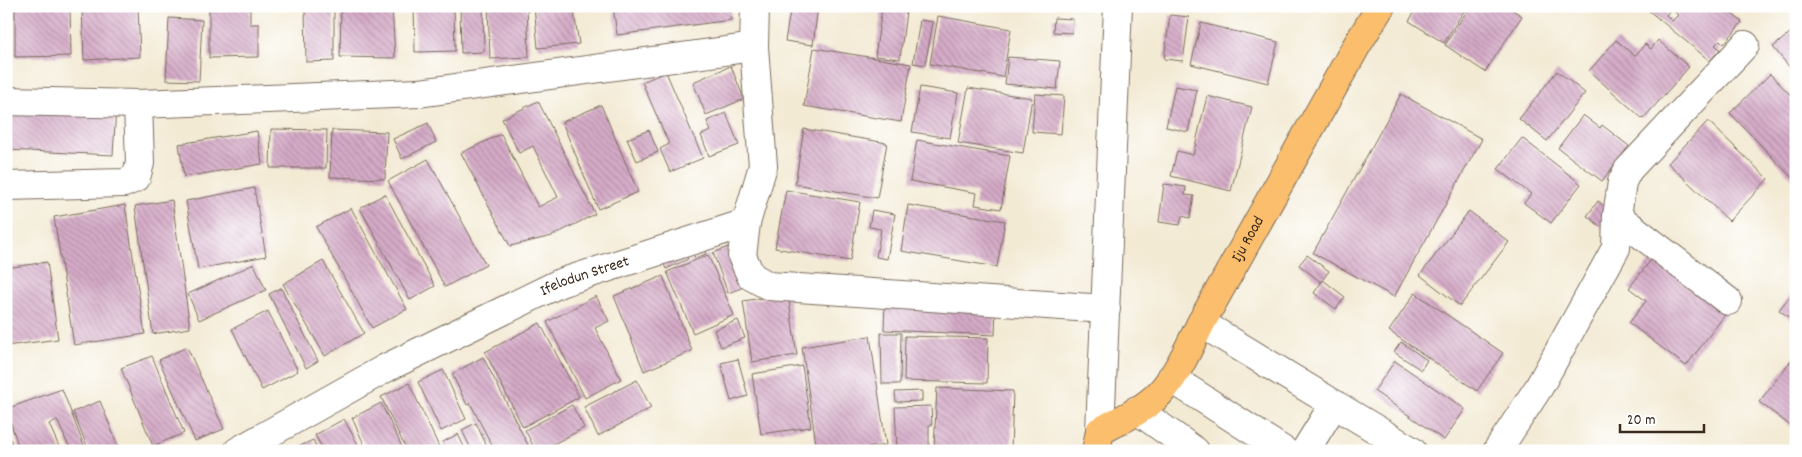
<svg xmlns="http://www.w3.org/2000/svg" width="1802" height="457" viewBox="0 0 1802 457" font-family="Dekko,sans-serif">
<defs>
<pattern id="building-back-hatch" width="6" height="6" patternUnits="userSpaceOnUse" patternTransform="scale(1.25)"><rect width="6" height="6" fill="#d5abc8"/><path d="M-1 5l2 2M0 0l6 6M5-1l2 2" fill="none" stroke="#ae8ba2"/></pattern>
</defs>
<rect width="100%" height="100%" fill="#fff"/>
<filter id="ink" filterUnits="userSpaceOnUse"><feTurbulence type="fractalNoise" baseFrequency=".02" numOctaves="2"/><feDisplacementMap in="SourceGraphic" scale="10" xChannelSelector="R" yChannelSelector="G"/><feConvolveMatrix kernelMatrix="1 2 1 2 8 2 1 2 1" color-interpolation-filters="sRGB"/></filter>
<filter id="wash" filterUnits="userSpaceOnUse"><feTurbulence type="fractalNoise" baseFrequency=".0096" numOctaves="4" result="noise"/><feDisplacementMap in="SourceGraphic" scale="20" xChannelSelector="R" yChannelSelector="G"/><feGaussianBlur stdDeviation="1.12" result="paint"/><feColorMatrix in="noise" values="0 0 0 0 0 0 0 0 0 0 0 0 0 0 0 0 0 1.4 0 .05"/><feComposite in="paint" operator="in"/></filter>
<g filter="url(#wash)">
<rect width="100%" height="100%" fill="#f3ead4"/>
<g id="blocks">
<path fill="url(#building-back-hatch)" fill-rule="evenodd" d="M15 6H70L71 56 15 57Z
M82 6H138L140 57 84 60Z
M209 6H250V24H259V57L209 58Z
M305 6H334V61L306 62Z
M341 6H392L395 58 340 57Z
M414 6H454L455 51 415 52Z
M460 6H483L484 52 461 53Z
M488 6H527L529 57 490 59Z
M534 6H573L579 44 538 48Z
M613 6H730L731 20 617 35Z
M791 6H818L813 45 785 41Z
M1418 6H1467L1444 43 1409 21Z
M1470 6H1512L1511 9 1522 16 1485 72 1445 45Z
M1643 6H1722L1742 22 1724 44 1720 40 1715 45 1720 49 1710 61ZM1671 9 1678 15 1672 21 1666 15Z
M882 8 906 12 900 59 875 56Z
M1170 15 1189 17 1183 61 1164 59Z
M938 16 1011 29 1003 77 930 64Z
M169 18 202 20 199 81 166 80Z
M1054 18 1073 19 1072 33 1053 32Z
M920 20 933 22 925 65 913 63Z
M1201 23 1278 42 1268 83 1191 64Z
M1796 28V75L1773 47Z
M1616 40 1635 56 1645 44 1651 49 1658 40 1689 67 1643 119 1589 71Z
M814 48 911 64 901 122 804 106Z
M1008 57 1060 61 1057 89 1005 84Z
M731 66 744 99 706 115 693 82Z
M1557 71 1585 93 1547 141 1519 119Z
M666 72 703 158 670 172 660 149 669 144 642 82Z
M1770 74 1796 101V176L1793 179 1730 113Z
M1175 86 1197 90 1188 132 1166 127Z
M920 87 958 93 950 138 912 132Z
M968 88 1032 98 1023 153 958 143Z
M1035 94 1064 96 1061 134 1032 132Z
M1401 94 1482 139 1394 297 1313 253Z
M1207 96 1252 107 1231 191 1171 176 1177 151 1193 155Z
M538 101 595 214 552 236 510 246 461 153 501 134 538 207 558 197 533 146 519 153 502 119Z
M601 105 638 192 598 209 562 122Z
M6 108H116L113 155 6 150Z
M726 113 739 145 709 156 701 135 711 131 707 121Z
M1583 115 1600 128 1602 125 1629 146 1602 181 1558 148Z
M1708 121 1768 179 1729 221 1668 163Z
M428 123 436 142 402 159 393 139Z
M271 129 327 130 326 168H270Z
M804 129 887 143 877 198 795 184Z
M332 130 387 132 385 179 330 177Z
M649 130 658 152 637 161 627 139Z
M257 131 262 164 184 177 179 144Z
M1522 138 1581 184 1551 223 1524 203 1531 194 1498 169Z
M917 140 1010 156 1001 209 975 205 977 193 910 181Z
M428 159 486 265 445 287 388 181Z
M1164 184 1186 187 1185 195 1194 196 1190 218 1182 216 1180 225 1159 222Z
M254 188 266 256 198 269 186 201Z
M786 190 860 202 850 261 775 248Z
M385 194 435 286 410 300 360 208Z
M172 200 190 328 153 334 135 206Z
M1598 201 1615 215 1604 229 1587 216Z
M125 205 145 334 74 345 54 217Z
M908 205 1005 221 997 267 901 251Z
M351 208 407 309 372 328 316 227Z
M872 210 895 214 887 259 876 257 881 229 869 227Z
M1469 211 1509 242 1460 306 1420 275Z
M701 242 706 254 695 258 689 246Z
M682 245 688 259 666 269 660 254Z
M733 245 749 285 728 293 713 253Z
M708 255 734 315 693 333 667 272Z
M1307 255 1329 271 1321 282 1299 265Z
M1654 256 1727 312 1686 366 1629 323 1646 301 1629 288Z
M323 261 364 333 325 356 283 284Z
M47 262 58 339 6 346V268Z
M254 264 266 290 199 320 188 294Z
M663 276 692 351 644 371 614 296Z
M1323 280 1345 297 1336 309 1314 293Z
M281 288 318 361 306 368 269 294Z
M1796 288V323L1779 310Z
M1415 293 1503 353 1477 391 1389 331Z
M788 294 797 355 752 362 743 301Z
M596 296 609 321 595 328 621 379 585 398 547 322Z
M885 300 996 305 995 335 884 330Z
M268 311 298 371 262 390 232 329Z
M738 320 745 338 721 347 714 330Z
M540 323 579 397 523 427 485 352Z
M881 333H901L900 384H882Z
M870 336 886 445 848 451H817L802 347Z
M905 336 988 338 987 383 904 381Z
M1401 342 1427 360 1421 370 1394 352Z
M187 347 224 429 195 441 159 360Z
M1796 354V430L1759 402Z
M152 356 184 433 153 446 121 368Z
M483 357 531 451H495L470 403 467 405 452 374Z
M738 359 748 396 731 401 721 363Z
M1395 361 1465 409 1444 440 1374 391Z
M802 366 811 427 761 434 752 374Z
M443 370 466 419 441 431 418 382Z
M637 380 651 408 598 436 584 407Z
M409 383 441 451H407L381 397Z
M937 388 1013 391 1011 451 934 449Z
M62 389 86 451H71L57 420 49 424 61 451H20L6 409Z
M922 391V401L896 402 895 392Z
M100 401 120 451H89L73 412Z
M381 403 404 451H367L352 418Z
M572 405 584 428 540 451H536L525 430Z
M931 406 932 425H929V447L897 448 895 407Z
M344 419 361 450 324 451 315 435Z
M476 423 489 451H472L462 430Z
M6 429 15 451H6Z
M458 434 466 451H447L443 442Z
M313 440 318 451H290Z"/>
</g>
</g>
<g filter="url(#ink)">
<use href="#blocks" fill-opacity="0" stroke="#7b6d5e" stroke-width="1"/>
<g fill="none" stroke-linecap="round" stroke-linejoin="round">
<defs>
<g id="minor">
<path d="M755 6 754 47 763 166 746 223 742 256 751 276 769 286 1106 309"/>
<path d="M6 101 138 104 419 93 754 47"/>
<path d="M6 186 124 183 136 178 140 163 138 104"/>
<path d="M1617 216 1622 182 1628 170 1745 45"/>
<path d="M1201 323 1334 404 1305 451"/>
<path d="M1171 378 1284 451"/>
<path d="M1334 404 1412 451"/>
<path d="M1137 410 1195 451"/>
<path d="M1100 431 1118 6"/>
<path id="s1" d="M238 451 386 368 560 283 746 223"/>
<path d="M1497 451 1539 387 1616 248 1617 216 1728 301"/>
</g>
<g id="major">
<path id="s2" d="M1096 451 1100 431C1119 421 1145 409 1160 393 1178 373 1189 347 1201 323L1357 45 1381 6"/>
</g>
</defs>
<use href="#minor" stroke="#7b6d5e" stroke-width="30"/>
<use href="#major" stroke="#7b6d5e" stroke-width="30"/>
<use href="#minor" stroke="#fff" stroke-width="28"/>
<use href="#major" stroke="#fabe6d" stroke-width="28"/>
</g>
</g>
<g text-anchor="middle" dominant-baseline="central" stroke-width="4.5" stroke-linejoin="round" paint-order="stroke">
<g font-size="16" fill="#3b2a1e" stroke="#fff">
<text stroke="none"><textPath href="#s2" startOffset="269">Iju Road</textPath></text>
<text stroke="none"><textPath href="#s1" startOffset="389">Ifelodun Street</textPath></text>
</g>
</g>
<rect width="1802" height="457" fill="none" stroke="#fff" stroke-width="25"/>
<path d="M1620 424v8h84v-8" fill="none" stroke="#3b2a1e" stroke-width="2.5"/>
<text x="1627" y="424" font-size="15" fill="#3b2a1e" stroke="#ffffff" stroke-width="4" paint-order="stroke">20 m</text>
</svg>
